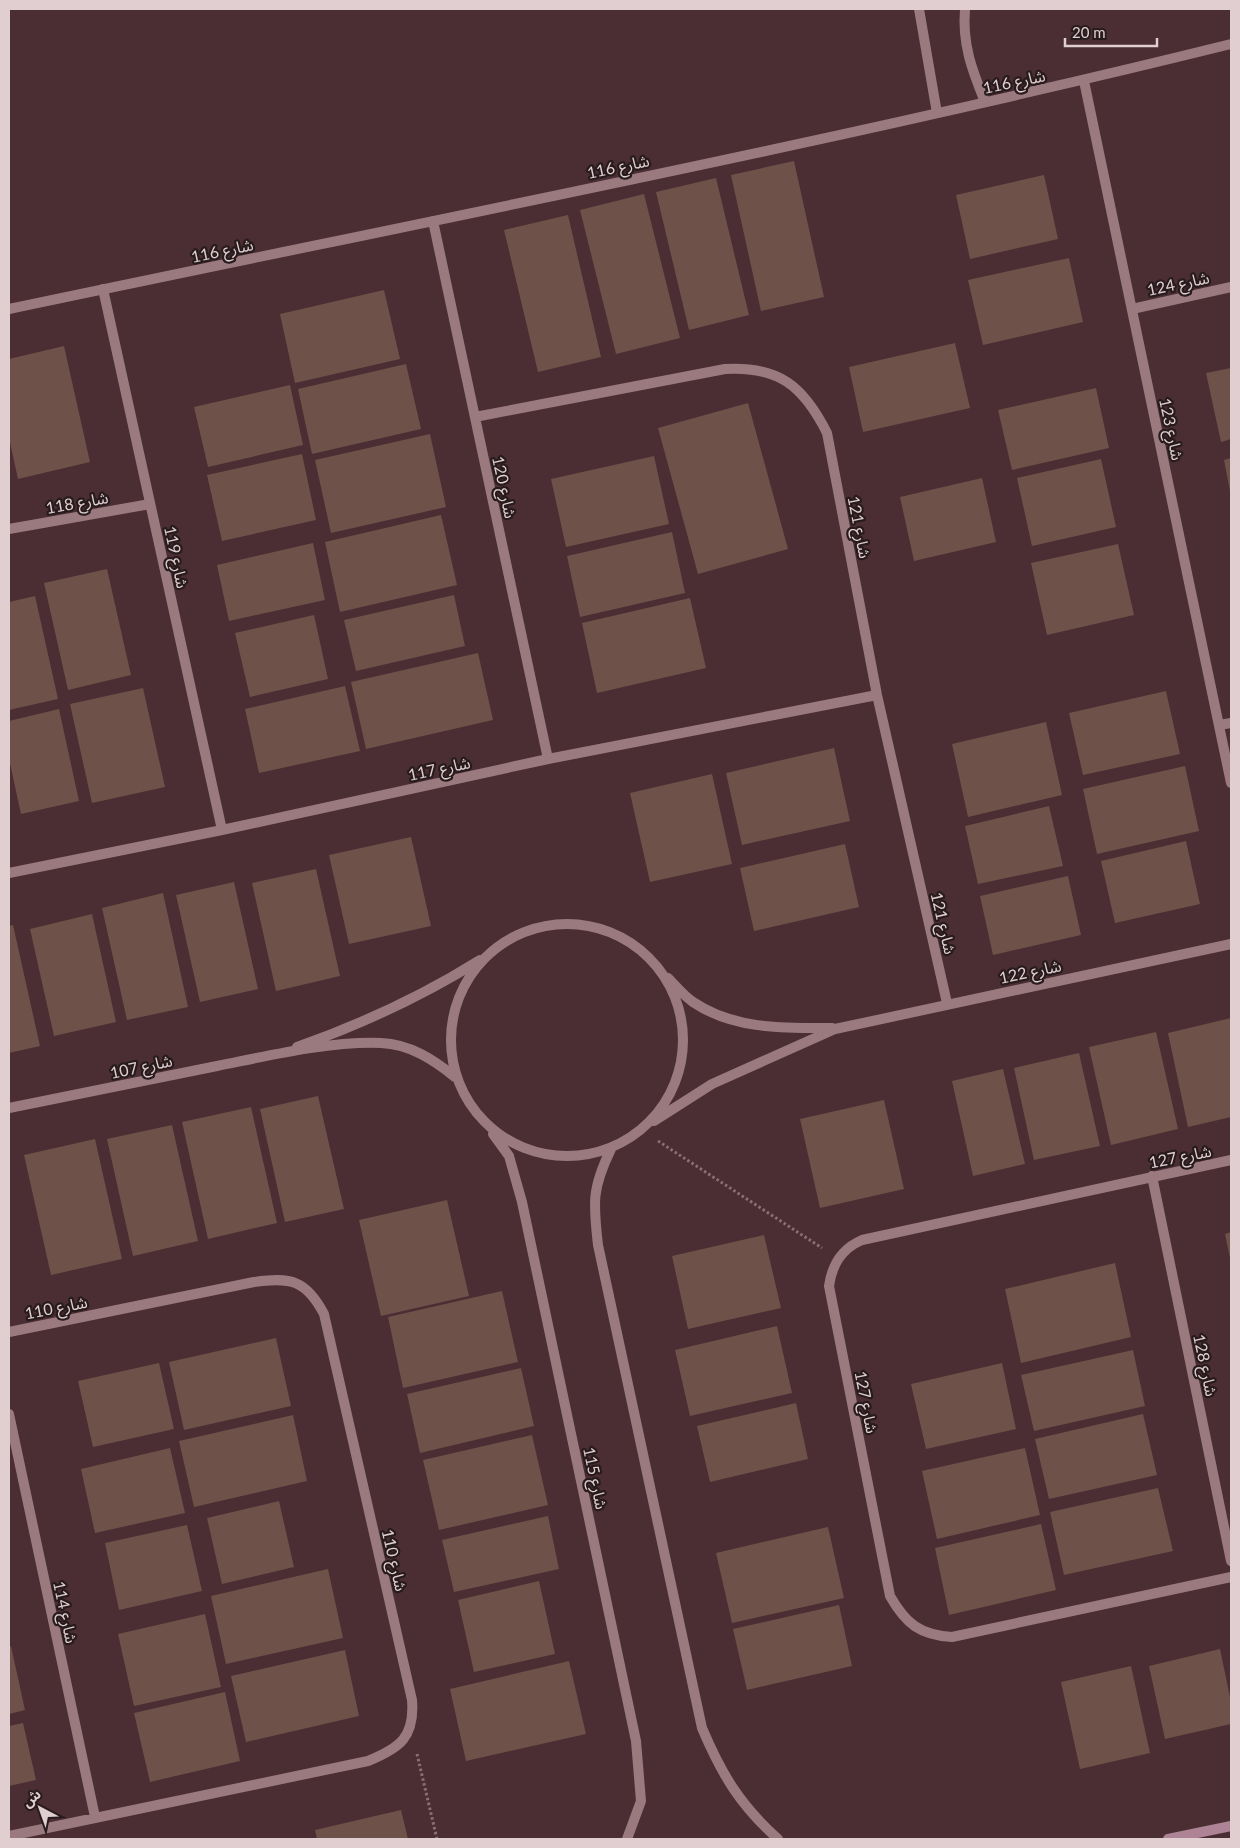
<svg xmlns="http://www.w3.org/2000/svg" width="1240" height="1848" viewBox="0 0 1240 1848" font-family="Lato,'Noto Sans Arabic',sans-serif">
<rect width="100%" height="100%" fill="#4a2e33"/>
<path fill="#6e5148" d="M794 161 824 297 761 311 731 175Z
M1044 175 1058 239 970 259 956 195Z
M716 178 749 315 689 330 656 192Z
M644 194 680 338 616 354 580 210Z
M568 215 601 357 538 372 504 230Z
M1069 258 1083 322 983 345 968 280Z
M384 290 400 359 295 383 280 314Z
M955 343 970 408 863 432 849 367Z
M64 346 90 462 18 479 9 438V359Z
M406 364 421 429 312 454 298 389Z
M1231 368V439L1221 442 1206 373Z
M290 385 303 445 208 467 194 407Z
M1096 388 1109 448 1012 470 998 410Z
M748 403 788 549 698 574 658 428Z
M430 434 446 507 331 533 315 460Z
M302 454 316 520 222 541 207 475Z
M654 456 669 524 566 547 551 479Z
M1231 458V491H1230L1224 460Z
M1101 459 1116 527 1032 546 1017 478Z
M982 478 996 542 914 561 900 497Z
M441 515 457 585 340 612 325 542Z
M672 532 685 593 580 617 567 556Z
M313 543 325 600 229 621 217 565Z
M1118 544 1134 615 1047 635 1031 563Z
M107 569 131 675 68 690 44 583Z
M454 595 465 646 356 671 344 620Z
M35 596 58 699 9 710V602Z
M690 598 706 668 597 693 582 623Z
M314 615 328 679 250 697 235 633Z
M478 653 493 720 366 749 351 682Z
M345 686 360 751 259 773 245 709Z
M143 688 165 787 92 803 70 704Z
M1166 691 1180 754 1083 775 1069 713Z
M59 709 79 801 21 814 9 759V721Z
M1046 722 1062 795 968 817 952 744Z
M834 748 850 821 742 845 726 773Z
M1185 766 1199 831 1097 854 1083 789Z
M712 774 732 864 650 882 630 793Z
M1049 806 1063 866 978 884 965 826Z
M411 837 431 926 349 944 329 855Z
M1186 841 1200 904 1115 923 1101 861Z
M845 844 859 907 754 931 740 868Z
M316 869 340 976 276 991 252 883Z
M1068 876 1081 935 993 955 980 896Z
M234 882 258 989 200 1002 176 895Z
M163 893 188 1007 127 1020 102 908Z
M92 914 116 1022 54 1036 30 929Z
M13 925 40 1046 9 1053V926Z
M1231 1018V1117L1188 1127 1168 1033Z
M1156 1032 1178 1129 1111 1145 1089 1047Z
M1079 1053 1100 1146 1034 1160 1014 1068Z
M1003 1069 1025 1164 973 1176 952 1081Z
M318 1096 344 1209 285 1222 260 1109Z
M884 1100 904 1189 820 1208 800 1119Z
M251 1107 277 1223 208 1239 182 1122Z
M172 1125 198 1241 133 1256 107 1139Z
M95 1139 122 1259 51 1275 24 1155Z
M447 1200 469 1296 381 1316 359 1220Z
M1231 1232V1258H1230L1225 1234Z
M764 1235 781 1308 688 1329 672 1256Z
M1115 1263 1131 1337 1021 1363 1005 1289Z
M502 1291 518 1362 403 1388 388 1317Z
M777 1326 792 1393 690 1416 675 1350Z
M276 1338 291 1406 184 1430 169 1362Z
M1133 1350 1145 1406 1034 1431 1021 1375Z
M159 1363 174 1429 93 1447 78 1381Z
M1002 1363 1016 1429 926 1449 911 1384Z
M521 1368 534 1426 420 1453 407 1394Z
M796 1403 808 1459 710 1482 697 1426Z
M1143 1414 1157 1475 1049 1499 1035 1439Z
M293 1415 307 1481 194 1507 179 1441Z
M532 1435 548 1505 439 1530 423 1460Z
M170 1448 185 1513 95 1533 81 1469Z
M1025 1448 1040 1515 937 1539 922 1471Z
M1158 1488 1173 1551 1064 1575 1050 1512Z
M279 1501 294 1567 222 1584 207 1518Z
M548 1516 559 1569 454 1592 442 1540Z
M1041 1524 1056 1590 949 1615 935 1548Z
M187 1525 202 1591 119 1610 105 1543Z
M828 1527 844 1598 732 1623 716 1553Z
M328 1569 343 1638 226 1664 211 1596Z
M539 1581 555 1654 474 1672 458 1600Z
M839 1605 852 1666 747 1690 733 1629Z
M205 1614 221 1687 134 1706 118 1634Z
M11 1646 25 1710 9 1714V1647Z
M1220 1649 1231 1702V1724L1165 1739 1149 1666Z
M345 1650 359 1716 246 1742 231 1676Z
M569 1661 586 1734 466 1761 450 1689Z
M1131 1666 1150 1753 1080 1769 1061 1682Z
M225 1692 240 1761 150 1782 134 1713Z
M23 1723 36 1780 9 1786V1726Z
M401 1810 408 1839H317L315 1830Z"/>
<g fill="none" stroke-linecap="round" stroke-linejoin="round">
<path stroke="#887074" stroke-width="3" stroke-dasharray="2.5 2.5" stroke-linecap="butt" d="M658 1141 822 1248
M417 1754 437 1839"/>
<path stroke="#9a7a7f" stroke-width="10" d="M919 9 937 113
M965 9C962 44 972 70 985 102"/>
<path stroke="#9a7a7f" stroke-width="10" d="M1084 81 1231 783
M433 221 548 759
M103 289 222 830
M9 309C417 223 827 144 1231 44
M1132 309 1231 287
M475 417 725 369C778 366 803 385 827 433L877 695 947 1003
M9 529 150 504
M1219 725 1231 723
M9 873 222 830 548 759 877 695
M1231 1160 862 1240C841 1249 832 1265 829 1286L890 1596C906 1624 920 1635 952 1637L1231 1577
M1152 1176 1231 1561
M9 1332 254 1282C291 1277 306 1280 324 1314L412 1700C415 1737 400 1748 368 1761L9 1836
M9 1414 95 1817"/>
<path stroke="#9a7a7f" stroke-width="10" d="M451 1040a116 116 0 1 1 232 0a116 116 0 1 1-232 0Z
M668 978C676 986 684 996 693 1002 734 1030 785 1028 832 1028
M297 1047C362 1024 421 997 480 960
M9 1108C78 1094 147 1080 217 1066 267 1056 330 1041 381 1043 410 1044 434 1060 455 1077
M654 1121 712 1084 835 1029 1231 944
M493 1134 509 1156 522 1202 636 1741 641 1801 627 1839
M611 1149C592 1188 593 1202 598 1245L702 1728C722 1775 740 1805 778 1839"/>
<path stroke="#ad8395" stroke-width="10" d="M1168 1839 1231 1826"/>
</g>
<g text-anchor="middle" dominant-baseline="central" stroke-width="4.5" stroke-linejoin="round" paint-order="stroke">
<g font-size="16" fill="#e0ced1" stroke="#271b1d">
<text transform="translate(1014 81) rotate(-12)">شارع 116</text>
<text transform="translate(618 166) rotate(-12)">شارع 116</text>
<text transform="translate(222 250) rotate(-12)">شارع 116</text>
<text transform="translate(1178 283) rotate(-12)">شارع 124</text>
<text transform="translate(1172 429) rotate(78)">شارع 123</text>
<text transform="translate(505 487) rotate(78)">شارع 120</text>
<text transform="translate(77 502) rotate(-10)">شارع 118</text>
<text transform="translate(860 527) rotate(79)">شارع 121</text>
<text transform="translate(177 557) rotate(78)">شارع 119</text>
<text transform="translate(439 768) rotate(-12)">شارع 117</text>
<text transform="translate(944 923) rotate(77)">شارع 121</text>
<text transform="translate(1030 971) rotate(-12)">شارع 122</text>
<text transform="translate(141 1066) rotate(-12)">شارع 107</text>
<text transform="translate(1180 1156) rotate(-11)">شارع 127</text>
<text transform="translate(56 1307) rotate(-11)">شارع 110</text>
<text transform="translate(1206 1365) rotate(78)">شارع 128</text>
<text transform="translate(867 1402) rotate(79)">شارع 127</text>
<text transform="translate(596 1478) rotate(78)">شارع 115</text>
<text transform="translate(395 1560) rotate(77)">شارع 110</text>
<text transform="translate(66 1612) rotate(78)">شارع 114</text>
</g>
</g>
<rect width="1240" height="1848" fill="none" stroke="#e0ced1" stroke-width="20"/>
<g transform="translate(40 1808) rotate(319)" stroke="#271b1d" stroke-width="4" paint-order="stroke">
<path d="M0-4L9 19L0 12L-9 19Z" fill="#e0ced1"/>
<text y="-8" font-size="14" font-weight="bold" text-anchor="middle" fill="#e0ced1">ش</text>
</g>
<path d="M1065 38v8h92v-8" fill="none" stroke="#e0ced1" stroke-width="2.5"/>
<text x="1072" y="38" font-size="15" fill="#e0ced1" stroke="#271b1d" stroke-width="4" paint-order="stroke">20 m</text>
</svg>
